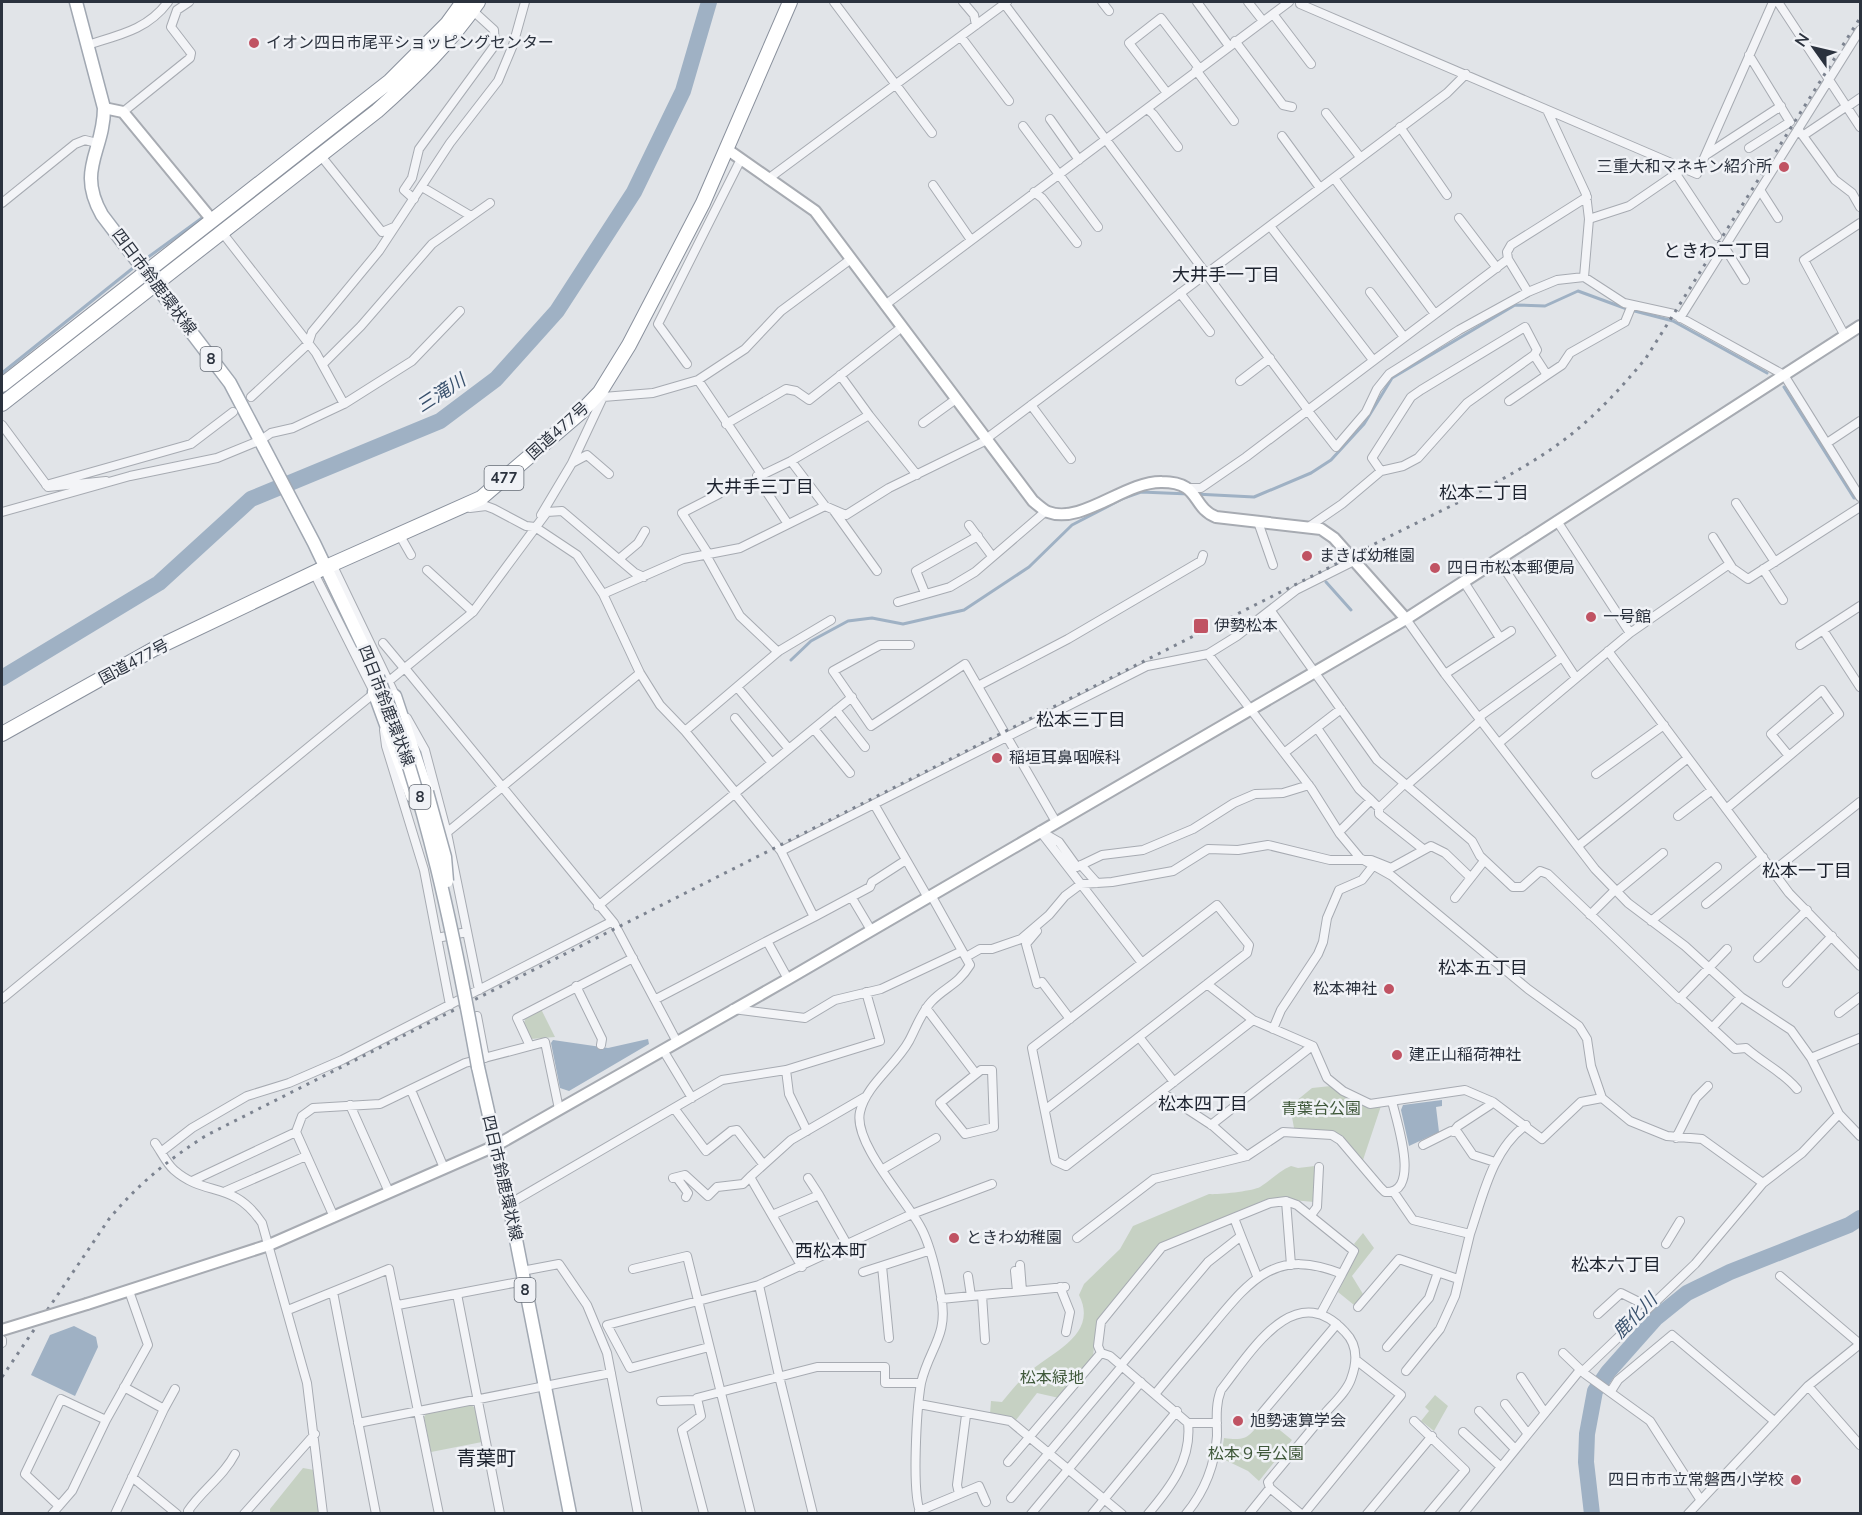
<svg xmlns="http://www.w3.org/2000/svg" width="1862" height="1515" viewBox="0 0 1862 1515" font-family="'Nunito Sans','Noto Sans JP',sans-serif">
<rect width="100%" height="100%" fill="#e1e4e8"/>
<path fill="#c6d1c3" d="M541 1009 555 1037 531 1039 524 1023 526 1017Z
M1331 1086 1370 1108 1381 1106 1363 1160C1335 1127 1337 1132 1294 1128L1290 1106 1312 1088Z
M1291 1166 1298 1168 1315 1166 1314 1202 1270 1198 1159 1244 1100 1317 1096 1325 1093 1357 1059 1398 1037 1393 1016 1420 1012 1417 990 1414 991 1401 1002 1402C1010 1392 1018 1382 1028 1373 1052 1352 1099 1335 1079 1295L1084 1284 1120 1249 1133 1226 1209 1194C1217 1195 1253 1191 1260 1187 1271 1180 1279 1171 1291 1166Z
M1363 1233 1374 1248 1352 1276 1363 1294 1354 1305 1338 1292 1359 1249 1354 1244Z
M1435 1395 1448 1406 1434 1431 1421 1421 1429 1411 1425 1407Z
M471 1405 475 1408 482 1442 431 1452 424 1417 426 1414Z
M1264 1417 1292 1440 1259 1481 1248 1471 1221 1458 1224 1438C1249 1442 1250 1435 1264 1417Z
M303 1468 314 1470 319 1513H270V1509Z"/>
<path fill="#9fb1c4" d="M648 1039 649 1044 569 1091 560 1088 551 1043 553 1040 608 1048Z
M1442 1100V1106L1436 1107 1439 1132 1409 1146 1401 1110 1403 1105Z
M74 1326 96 1337 98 1347 75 1396 31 1375 50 1335Z"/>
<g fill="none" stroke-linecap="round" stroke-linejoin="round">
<path stroke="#9fb1c4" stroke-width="3" d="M147 258 202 218
M2 373 133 268
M1784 387 1854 498 1859 497
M1195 494 1254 497 1311 473 1331 460 1364 424 1392 378 1515 305 1545 306 1578 291 1627 309 1673 321 1767 373
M1326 582 1351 610
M791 660 811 641 848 621 872 618 903 624 964 610 1029 567 1072 525 1124 498 1141 492 1189 494"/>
<path stroke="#9fb1c4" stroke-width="16" d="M2 678 159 583 251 499 440 421 496 379 557 311 634 192 683 91 709 2
M1592 1514 1586 1462 1587 1434 1595 1391 1608 1372 1656 1318 1687 1293 1730 1272 1849 1225 1860 1218"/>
<defs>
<path id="street" d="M834 2 932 133
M963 2 974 15 976 25
M1003 2 1308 410
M1102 2 1109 11
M1197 2 1229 46
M1248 2 1263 21
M1300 2V4L1697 174 1773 2
M1778 2 1860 127
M1273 14 1311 64
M961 37 1009 101
M1235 41 1283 105 1292 107
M87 45C119 35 147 30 168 2
M1749 55 1790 122 1749 148
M1196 70 1234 121
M1167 93 1129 43 1161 18 1199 68
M1847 107 1860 98
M1147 109 1153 114 1178 147
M1547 110 1586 194 1589 219 1584 277
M123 112 190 58 191 53 171 27 177 10 189 2
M1326 113 1360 157
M1050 119 1079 160
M1023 126 1098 227
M1400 127 1447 195
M1798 129 1835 180 1852 193 1860 207
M1804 135 1847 106
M1282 136 1320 188
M1706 155 1781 106
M321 156 382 232 394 227
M1676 174 1717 236
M1334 178 1435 314
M768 179 1007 2
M933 185 971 240
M422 187 471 216
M1760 190 1778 218
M1034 192 1042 198 1077 243
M414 199 404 190 412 178 419 149 495 45 494 30 471 9
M2 203 75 144 85 140 97 143
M1459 218 1497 268
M1589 219 1629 206 1683 169
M1270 226 1373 360
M221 231 316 353 344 404
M1725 248 1745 280
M1508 259 1507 252 1511 245 1587 197
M1370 292 1404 337
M1180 293 1210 332
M885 305 1289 2
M1680 318 1860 30
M1845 336 1804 260 1860 223
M323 364 361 326 432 244 490 203
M687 364 658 324 741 159
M840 375 869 415
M698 380 762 475 791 461 869 415 917 475
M1240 381 1270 358
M251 397 308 344 312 332 379 251 450 143 498 81 513 45 525 2
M603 397 653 393 698 380 745 349 781 311 851 259
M1509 401 1547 375
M1031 405 1071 459
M1308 411 1336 447 1366 412 1377 389 1389 374 1459 330 1528 292
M923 423 956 399
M726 424 786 389 796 391 809 400 902 327
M2 425 48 487 106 481
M986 439 1447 93 1466 74
M1827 443 1860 421
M791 461 825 506
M572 463 587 455 609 474
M1381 471 1372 458 1411 397 1421 390 1525 327 1537 350 1534 355 1547 375 1562 365 1570 353 1625 322 1632 305
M762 475 757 476 758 479 788 524
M46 485 191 444 233 412
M1190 488H1201L1246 457 1508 259 1528 292 1557 280 1584 277 1624 303 1674 314 1784 375 1860 497
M1736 503 1775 562
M470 508 486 506 494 509 526 526 535 527 577 555 603 594 640 673 660 705 685 731 736 793
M834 511 877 571
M2 512 130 476 217 458 261 440 271 433 293 428 344 404 412 361 460 311
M541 515 572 463 603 397
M1557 521 1630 633
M1258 522 1273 565
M969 525 992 556
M1310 526 1342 504 1381 471 1403 466 1418 458 1467 403 1534 355
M399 534 411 555
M1713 537 1733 569
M706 555 740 616 778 652
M709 555 682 513 719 494
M619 559 638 543 645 531
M1498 559 1576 678
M332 564 397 699
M1763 569 1783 600
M427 570 473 612
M314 573 374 692
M1464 582 1500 638
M925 593 916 571 978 536
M603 594 683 559 740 548 825 506 846 515 889 488 987 440
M898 602 950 587 975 572 1046 511
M1271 611 1377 760 1472 841 1480 856 1513 887H1522L1540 871 1548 874 1679 999 1727 949
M1406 619 1445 674 1595 869 1628 903 1685 946 1741 997 1791 1030 1811 1058 1839 1114 1860 1136
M1823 630 1860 687
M383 643 403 667
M910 645H880L833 671 871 726 965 664 1056 822
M1800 645 1860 606
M1608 651 1789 893 1860 966
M1208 654 1311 788 1340 834 1360 858 1392 876 1528 989 1579 1026 1587 1039 1591 1066 1602 1098 1630 1121 1667 1136 1702 1139 1763 1183
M404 667 614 923 677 1042
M1445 674 1511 631
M978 686 1068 639 1201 561 1203 555
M737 687 789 749
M836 710 865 747
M1479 717 1562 657
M407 718 425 750 447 833 479 990
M735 718 772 763
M1317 728 1359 789 1371 800
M814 729 850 773
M384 730 386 746 424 870 450 1005
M685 731 779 651 831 620
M1499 743 1630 633 1728 565 1748 579 1860 507
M1284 753 1341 709
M1596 774 1664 725
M1407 785 1481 720
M735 794 781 851
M874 804 927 896
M1379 808V814L1423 849
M1726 809 1839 714 1822 690 1771 734 1789 756
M1678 816 1712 790
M1040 831 1059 842 1077 867 1102 855 1143 850 1193 829 1234 803 1255 794 1283 793 1309 785
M1339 832 1371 800 1379 808 1403 785
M444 835 640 673
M1043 835 1142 963
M1578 846 1688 758
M1081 865 1097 883
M1773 871 1860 802
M1617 891 1663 853
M852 898 871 930
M1455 898 1484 861
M1706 904 1763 857
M598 906 852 697
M1590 915 1615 890
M814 917 870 887 872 882 906 860
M1651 921 1717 867
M1037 931 1026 944 1037 984
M437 938 467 932
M966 957 980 949H992L1021 939 1049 915 1065 896 1081 884 1112 882 1173 871 1208 849 1238 850 1268 845 1330 860H1371L1391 868 1431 846 1445 853 1469 876
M1758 958 1807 910
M788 979 767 941 814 917 781 851 1147 666 1208 654 1237 636 1296 590 1354 561
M1042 982 1070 1019
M1787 983 1832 936
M1207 984 1253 1020
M576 986 602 1039 601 1045
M1680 998 1735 1049 1746 1048C1763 1063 1783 1072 1797 1089
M2 999 473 612 547 512 562 511 635 573 644 577
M656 999 767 941
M926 1008 976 1074 940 1103 965 1134 994 1127 992 1070H981L976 1074
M733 1009 805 1018 835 1000 881 989 962 951
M1839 1013 1860 997
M477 1016 485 1058
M1712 1028 1741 997
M1273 1029 1281 1010 1318 954 1323 942 1327 918 1339 890 1362 880 1373 866
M1139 1037 1174 1082
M530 1046 545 1042 559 1109
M663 1050 692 1098
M1811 1058 1860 1038
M786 1070 789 1094 807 1131
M411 1090 444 1168
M1161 1092 1213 1126 1247 1156
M350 1105 389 1192
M674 1108 706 1151 731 1131 737 1130 763 1164
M1045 1110 1247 953 1249 945 1217 905 1032 1048 1055 1161 1066 1166 1253 1020 1313 1046 1327 1078 1343 1091 1370 1104 1465 1090 1493 1102 1542 1139 1581 1102 1602 1098
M1211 1125 1312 1046
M1453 1132 1458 1126 1490 1105 1491 1101
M1676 1138 1696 1098 1708 1086
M155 1143C161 1151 166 1163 174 1170 206 1198 232 1179 262 1223L307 1383 323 1514
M1423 1145 1451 1131 1458 1133 1473 1155 1495 1162
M161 1152 192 1128 247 1096 289 1083 342 1060 611 922
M883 1169 936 1138
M673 1178 685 1175 708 1196 717 1187 743 1184 750 1177
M677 1178 688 1193 686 1197
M808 1178 819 1195
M192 1181 296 1132
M226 1191 306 1156
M1393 1191 1413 1220 1470 1234 1455 1296 1440 1329 1406 1371
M1286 1201 1291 1265
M509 1204 722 1080 786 1070 880 1041 866 992
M772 1215 819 1195 848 1246
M1311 1215 1317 1207 1319 1167
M334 1217 296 1132 302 1116 313 1108 380 1104 465 1063 530 1046 517 1018 633 958
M1234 1218 1241 1236
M1470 1234C1483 1196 1492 1150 1526 1125
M1077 1238 1154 1179 1247 1156 1283 1132 1332 1135 1340 1140 1380 1187 1385 1192C1422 1194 1396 1120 1392 1101
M1666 1244 1680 1221
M1020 1265 1022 1291
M882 1266 889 1338
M802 1267 750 1177 791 1140 865 1097
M633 1269 687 1256 751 1514
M522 1271 559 1264 587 1305 607 1353 638 1514
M1015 1271 1017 1291
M863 1272 928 1251
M968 1276 971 1296
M1780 1276 1860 1344
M759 1285 779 1376 813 1514
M1060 1287 1070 1312 1066 1332
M333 1292 376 1514
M457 1294 500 1514
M982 1295 985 1340
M941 1299 1065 1287
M398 1305 524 1281
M1358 1307 1399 1259 1458 1279
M288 1310 389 1269 439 1514
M1598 1314 1621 1293 1649 1307
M2 1340V1343
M709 1347 630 1368 607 1325 759 1285 912 1214 992 1184
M1387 1347 1429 1298 1438 1272
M1101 1353 1110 1356 1188 1423C1192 1460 1170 1488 1148 1514
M1563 1353 1585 1374 1650 1421 1700 1499
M1121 1365 1208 1262 1241 1236 1257 1276
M1582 1372 1695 1264 1763 1183 1802 1153 1839 1114
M1521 1377 1545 1413
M1808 1386 1860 1445
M1611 1391 1618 1380 1672 1335 1773 1420
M1156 1393C1174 1371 1193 1349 1212 1326 1251 1279 1276 1247 1342 1274L1321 1313
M661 1401 697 1400
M919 1404 1010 1421 1122 1514
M1505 1404 1528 1434
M164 1409 175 1389
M1479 1411 1515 1449
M1262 1413 1337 1324
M1414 1421 1465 1470 1428 1514
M358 1423 611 1373
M1188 1423H1217
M1463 1432 1501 1467
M1008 1462 1101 1353 1098 1346 1101 1322 1162 1247 1270 1203 1286 1201 1297 1205 1354 1251 1342 1274
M132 1477 177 1514
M959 1494 957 1485 966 1415
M1011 1498 1122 1366
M59 1506 25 1474 61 1399 106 1420
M919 1511 979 1486 986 1502
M52 1514 72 1491 106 1420 148 1345 129 1291
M115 1514 164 1409 124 1387
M190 1514 188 1511C202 1490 223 1477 235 1454
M244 1514 315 1434
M704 1514 682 1430 701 1416 697 1398 817 1367H885V1383H921
M921 1514C911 1494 917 1406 921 1383 929 1348 949 1336 941 1296 937 1275 931 1245 920 1226 905 1199 853 1142 860 1112 866 1085 896 1065 909 1041 916 1028 921 1013 931 1002 946 986 957 986 970 965L931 895
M1031 1514 1141 1382
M1092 1514 1177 1411
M1186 1514C1204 1492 1215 1465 1217 1436 1217 1421 1215 1405 1221 1390 1251 1352 1295 1277 1345 1332 1358 1345 1357 1363 1351 1379 1347 1391 1335 1402 1326 1412 1307 1435 1287 1459 1268 1482L1270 1488
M1249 1514 1270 1488 1301 1514
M1304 1514 1401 1395 1356 1360
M1367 1514 1432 1436
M1463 1514 1580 1370
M1688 1514 1808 1386 1860 1344"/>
<path id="secondary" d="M104 108 123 112 212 220
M728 150 815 211 1033 501C1038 505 1043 510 1048 512 1082 525 1125 481 1162 482 1201 482 1191 507 1216 517L1321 529 1334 538 1406 619
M87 1304 269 1245 495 1146 788 979 1406 619 1860 326"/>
<path id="primary" d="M76 2 104 108C104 152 76 169 102 215L230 383 314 543 378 677
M374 692 412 796
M395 696 427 792
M478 1067 509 1204 570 1514"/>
<path id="highway" d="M2 385 390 81 447 24 463 2
M2 404 377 111C415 77 450 43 478 2
M2 734 154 649 326 567 481 498 580 413 600 392 629 345 703 203 790 2"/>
</defs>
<use href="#street" stroke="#a7abb2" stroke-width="10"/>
<use href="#secondary" stroke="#a7abb2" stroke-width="14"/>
<use href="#primary" stroke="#a1a8b2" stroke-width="15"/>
<use href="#highway" stroke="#8a919d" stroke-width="16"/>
<use href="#street" stroke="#f3f4f7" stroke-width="8"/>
<use href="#secondary" stroke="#fff" stroke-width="10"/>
<use href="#primary" stroke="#fff" stroke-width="12"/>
<use href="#highway" stroke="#fff" stroke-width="14"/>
<path stroke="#7c8390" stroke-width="3" stroke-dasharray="3 6" stroke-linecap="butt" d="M2 1377 109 1219C138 1184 169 1159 207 1135L1344 560C1412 523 1486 493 1550 450 1587 425 1618 392 1646 358L1860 18"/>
<defs>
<path id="secondary-bridge" d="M2 1330 87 1304"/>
<path id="primary-bridge" d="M378 677C427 803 454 934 478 1067
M427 792 445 857 447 881"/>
</defs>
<use href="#secondary-bridge" stroke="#a7abb2" stroke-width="14" stroke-linecap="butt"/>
<use href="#primary-bridge" stroke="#a1a8b2" stroke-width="15" stroke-linecap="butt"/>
<use href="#secondary-bridge" stroke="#fff" stroke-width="10"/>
<use href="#primary-bridge" stroke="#fff" stroke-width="12"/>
</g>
<g fill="#c05363" stroke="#f0f2f6" stroke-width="2">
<circle cx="254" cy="43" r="6"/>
<circle cx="1784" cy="167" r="6"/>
<circle cx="1307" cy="556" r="6"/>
<circle cx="1435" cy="568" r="6"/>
<circle cx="1591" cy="617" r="6"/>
<rect x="1193" y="618" width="16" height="16" rx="3"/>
<circle cx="997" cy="758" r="6"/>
<circle cx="1389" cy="989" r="6"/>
<circle cx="1397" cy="1055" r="6"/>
<circle cx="954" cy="1238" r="6"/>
<circle cx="1238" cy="1421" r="6"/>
<circle cx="1796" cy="1480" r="6"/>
</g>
<g text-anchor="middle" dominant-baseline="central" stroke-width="5" stroke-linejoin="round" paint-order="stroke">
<g fill="#f0f2f6" stroke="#666c75" stroke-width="1.5">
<rect x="200.5" y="347" width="21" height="24" rx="4.5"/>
<rect x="484.5" y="466" width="39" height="24" rx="4.5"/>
<rect x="409.5" y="785" width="21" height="24" rx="4.5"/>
<rect x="514.5" y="1278" width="21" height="24" rx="4.5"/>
</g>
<g font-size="15" font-weight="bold" fill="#2b323e">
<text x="211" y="359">8</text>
<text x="504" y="478">477</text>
<text x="420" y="797">8</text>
<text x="525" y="1290">8</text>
</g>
<g font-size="16" fill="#2b323e" stroke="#f0f2f6" text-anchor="start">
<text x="266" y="43">イオン四日市尾平ショッピングセンター</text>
<text x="1772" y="167" text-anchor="end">三重大和マネキン紹介所</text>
<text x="1319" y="556">まきば幼稚園</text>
<text x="1447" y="568">四日市松本郵便局</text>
<text x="1603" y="617">一号館</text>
<text x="1214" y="626">伊勢松本</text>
<text x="1009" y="758">稲垣耳鼻咽喉科</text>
<text x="1377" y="989" text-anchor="end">松本神社</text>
<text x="1409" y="1055">建正山稲荷神社</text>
<text x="966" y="1238">ときわ幼稚園</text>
<text x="1250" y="1421">旭勢速算学会</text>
<text x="1784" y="1480" text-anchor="end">四日市市立常磐西小学校</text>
</g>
<g font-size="16" fill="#2b323e" stroke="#f0f2f6">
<text transform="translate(154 282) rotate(53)">四日市鈴鹿環状線</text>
<text transform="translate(558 431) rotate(-42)">国道477号</text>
<text transform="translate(134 662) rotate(-28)">国道477号</text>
<text transform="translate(386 706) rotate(69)">四日市鈴鹿環状線</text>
<text transform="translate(502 1178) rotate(77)">四日市鈴鹿環状線</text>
</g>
<g font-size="16" fill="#3f583a" stroke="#f0f2f6">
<text x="1321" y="1109">青葉台公園</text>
<text x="1052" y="1378">松本緑地</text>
<text x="1256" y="1454">松本９号公園</text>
</g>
<g font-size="18" fill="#1d232f" stroke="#f0f2f6">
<text x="1717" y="251">ときわ二丁目</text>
<text x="1226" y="275">大井手一丁目</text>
<text x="760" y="487">大井手三丁目</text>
<text x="1484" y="493">松本二丁目</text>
<text x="1081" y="720">松本三丁目</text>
<text x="1807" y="871">松本一丁目</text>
<text x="1483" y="968">松本五丁目</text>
<text x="1203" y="1104">松本四丁目</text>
<text x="831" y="1251">西松本町</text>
<text x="1616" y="1265">松本六丁目</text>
</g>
<g font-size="18" font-style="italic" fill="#39516d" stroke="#f0f2f6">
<text transform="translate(441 393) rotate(-33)">三滝川</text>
<text transform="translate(1635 1316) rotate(-46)">鹿化川</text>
</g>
<g font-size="20" fill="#1d232f" stroke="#f0f2f6">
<text x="486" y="1458">青葉町</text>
</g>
</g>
<rect width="1862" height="1515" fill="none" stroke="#2b323e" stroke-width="6"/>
<g transform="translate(1814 48) rotate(304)" stroke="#f0f2f6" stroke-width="4.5" paint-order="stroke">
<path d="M0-4.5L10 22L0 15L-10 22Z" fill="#2b323e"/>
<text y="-9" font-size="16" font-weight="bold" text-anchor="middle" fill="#2b323e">N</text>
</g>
</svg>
